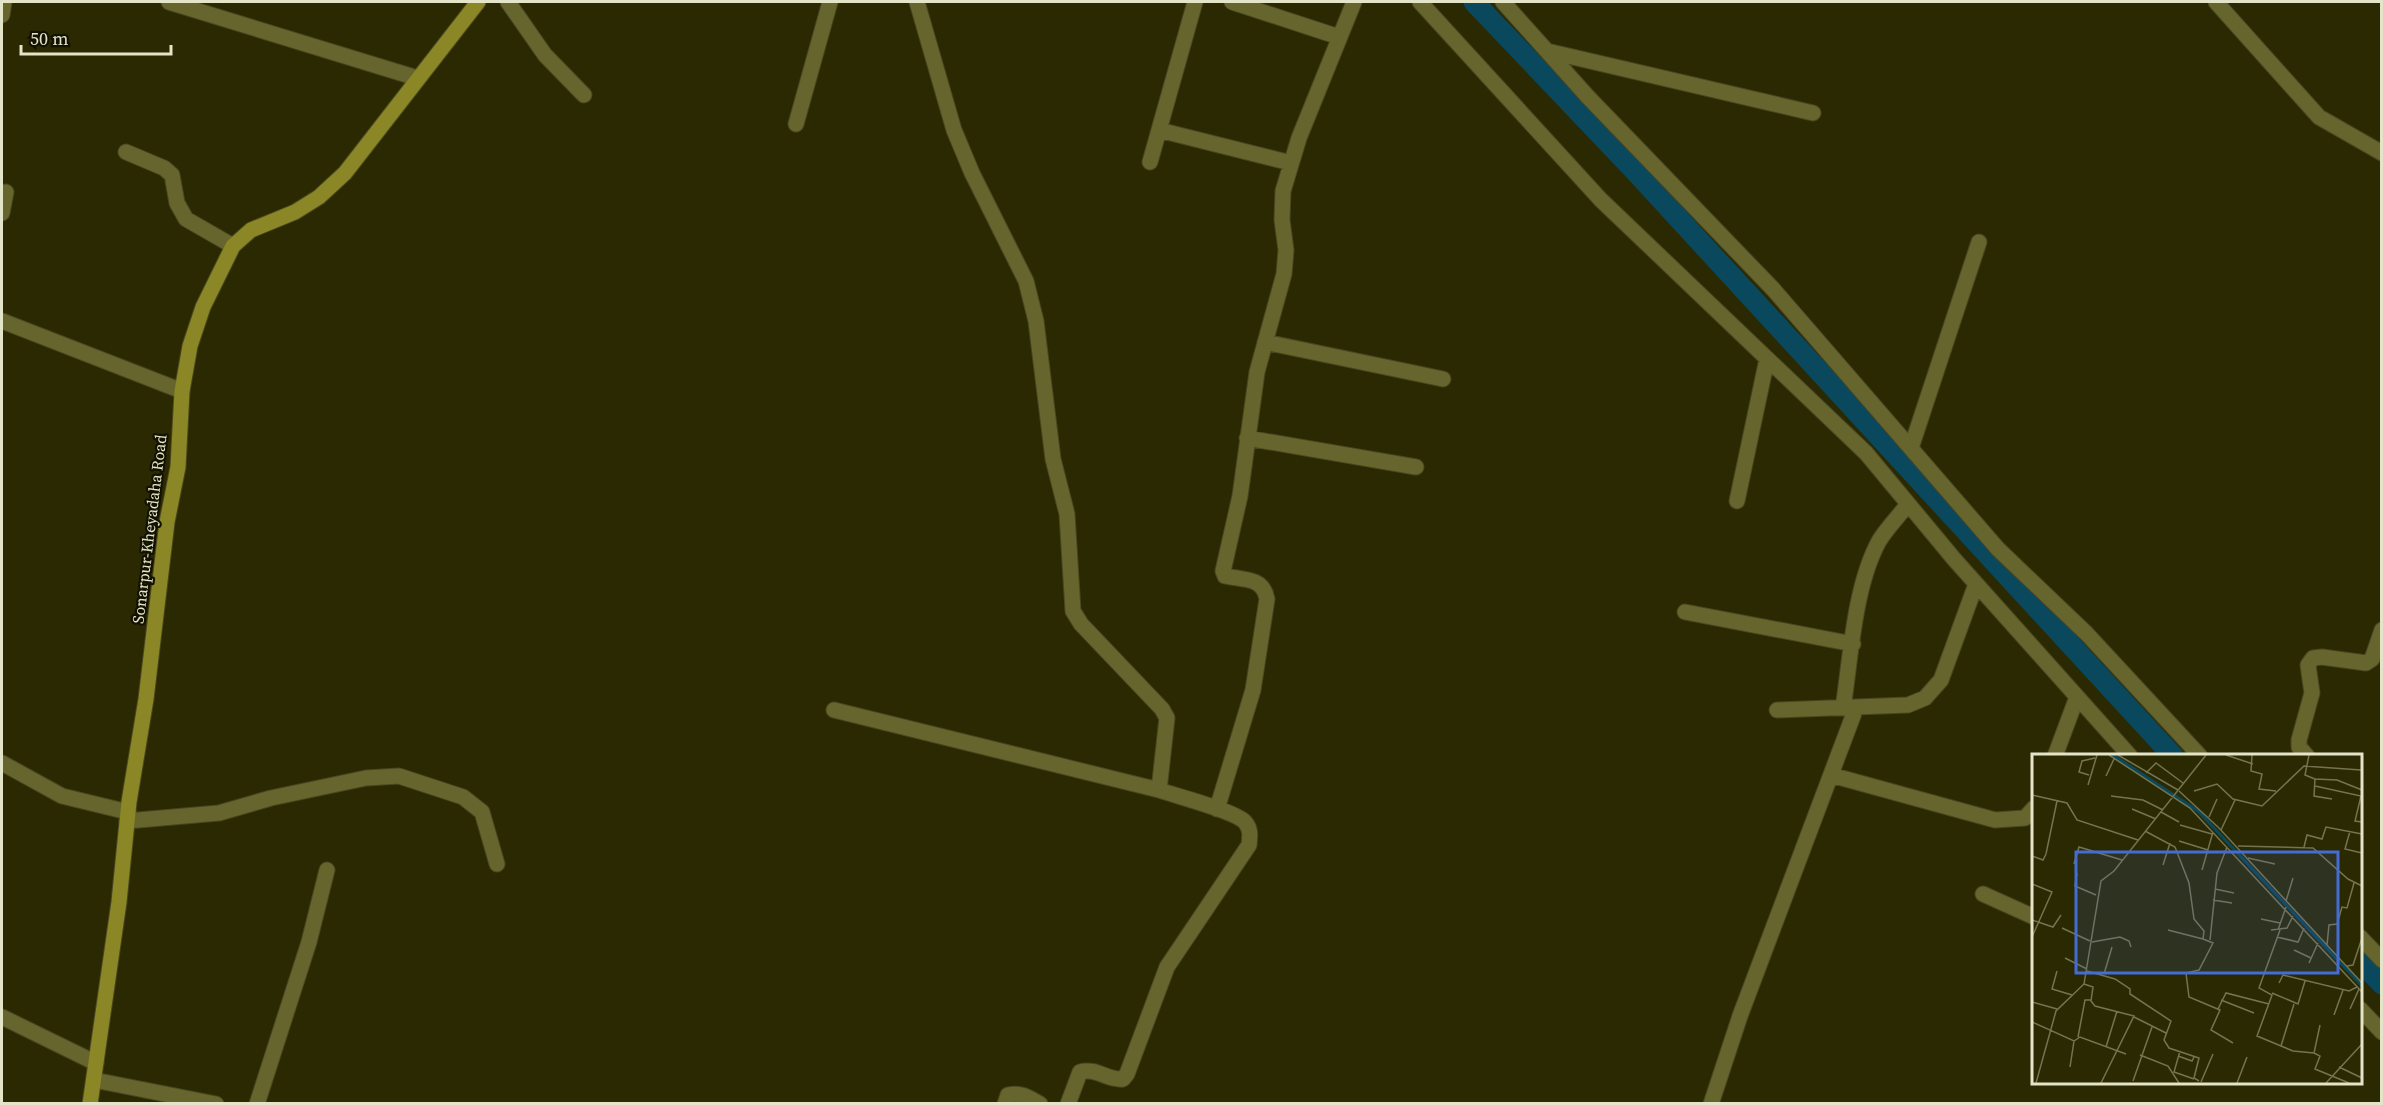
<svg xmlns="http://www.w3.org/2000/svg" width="2383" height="1105" viewBox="0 0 2383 1105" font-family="'Source Serif 4',serif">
<rect width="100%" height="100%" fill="#2b2901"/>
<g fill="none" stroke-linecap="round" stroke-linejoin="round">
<path stroke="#09485d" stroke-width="21" d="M1474 2 1634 170 2173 756
M2360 961 2382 984"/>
<defs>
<path id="minor" d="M169 2 417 78
M508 2 545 55 584 95
M917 2 954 130 972 173 1026 281 1036 321 1053 459 1067 514 1073 611 1081 624 1162 709 1167 718 1159 790C1176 796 1235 811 1245 822 1251 829 1250 836 1249 845L1167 967 1127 1074 1123 1079C1108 1081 1096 1067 1080 1072L1068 1104
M1232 2 1339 37
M1420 2 1601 200 1866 453 1954 559 2130 756
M1503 2 1588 97 1773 289 1998 549 2087 634 2200 756
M2216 2 2319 117 2382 153
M2 15 4 2
M1547 51 1813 113
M796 124 830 2
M1159 130 1291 163
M126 152 164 168 172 175 177 203 186 219 233 246
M1150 162 1195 2
M2 213 6 192
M2 321 182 391
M1265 342 1443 379
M1247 438 1416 467
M1911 448 1979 242
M1737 501 1767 359
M1685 612 1853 644
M1843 708C1851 656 1854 587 1879 541 1887 528 1899 516 1908 504
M834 710 1159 790
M1777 710 1908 705 1925 698 1941 680 1976 584
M2055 756 2077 697
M2307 756 2299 747V740L2312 693 2308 665 2313 658 2322 657 2366 663 2372 659 2382 630
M2 763 62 796 128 812
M1831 775 1995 820 2025 818 2034 808
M1217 809 1253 690 1267 599C1263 577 1244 580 1225 576L1223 571 1240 496 1257 372 1284 274 1286 250 1282 220 1283 191 1299 138 1354 2
M127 821 219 813 271 798 366 778 399 776 463 797 482 812 497 864
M1983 894 2034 917
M2360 937 2382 960
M2360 1009 2382 1032
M2 1017 96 1063
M94 1080 216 1104
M257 1104 309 942 327 870
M1005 1104 1008 1095C1021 1092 1029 1098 1040 1104
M1711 1104 1740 1016 1856 708"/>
<path id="secondary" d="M90 1104 119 902 129 802 146 699 167 522 178 467 182 391 190 346 203 307 233 246 251 230 295 212 319 197 345 173 478 2"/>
</defs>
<use href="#minor" stroke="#494721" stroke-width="17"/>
<use href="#secondary" stroke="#494721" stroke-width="17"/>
<use href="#minor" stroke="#67652e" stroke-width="15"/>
<use href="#secondary" stroke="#8b8726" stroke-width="15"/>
</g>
<g text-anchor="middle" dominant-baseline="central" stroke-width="4.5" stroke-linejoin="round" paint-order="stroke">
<g font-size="16" fill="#e4e4c9" stroke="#131200">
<text transform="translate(149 529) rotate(-83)">Sonarpur-Kheyadaha Road</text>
</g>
</g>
<g transform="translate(2032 754)">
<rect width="330" height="330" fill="#2b2901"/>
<path fill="none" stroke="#09485d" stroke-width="3" d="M81 1 166 57 330 232"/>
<path fill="none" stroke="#757451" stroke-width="1.5" d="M77 1 158 54 330 238M86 1 146 36M194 1 221 10M220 1 219 17 230 20 227 35 244 37M277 1 273 21 283 25 282 42 300 45M114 19 124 9 151 29M57 21 47 18 50 7 63 4M74 22 82 5M283 25 305 26 330 36M56 31 65 1M283 32 329 42 323 67 330 68M147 37 187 74 330 229M162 37 185 30 201 45 230 52 272 12 329 16M0 41 35 49 45 66 106 86M79 42 111 46 131 56M100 55 124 65M129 58 147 68M177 63 185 45M148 71 180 80M189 76 203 46M113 77 143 93 157 129 162 165 172 177 171 185 181 189 167 216 154 219 157 243 188 256 179 276 201 289M318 77 313 95 330 99M147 87 176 96M206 92 281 94 316 125 330 132M272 93 275 81 290 85 294 73 330 80M0 102 11 106 14 100 25 47M216 104 243 110M42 110 47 93 90 106M131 111 138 89M170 116 181 78M45 119 43 132 64 141M0 130 20 138 0 183M183 135 202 139M181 146 200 149M254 147 261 124M229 165 248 169M0 166 21 173 29 161M30 174 58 187M136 176 171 185M239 176 255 174 261 162M246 176 254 153M248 176 227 234 240 241 225 282 261 297 282 299M245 183 266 188 272 174M178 186 185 119 195 93M60 188 88 183 97 187 99 193M295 191 297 171 305 170 310 153 315 154 322 129M262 196 279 204M33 204 55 215M277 209 286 189M315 212 321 211 330 184M25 217 20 235 40 241M55 217 83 225 98 235V240L139 267 132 286 137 294 167 304 162 324 167 327M72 220 80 193M247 229 251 221 317 237 325 233M52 230 61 233 59 247 63 252 102 262 69 329M240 239 266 250 273 227M189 246 222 259M0 248 25 255M186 255 194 239 237 250M318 255 327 235M302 261 311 236M102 263 134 279M0 268 42 287 48 283 94 300M288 271 282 299 288 302 283 315 317 329M46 283 53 246H59M249 292 262 250M74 293 85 257M148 297 142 318 162 325M108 301 136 312 147 329M146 302 160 307 162 303M38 313 42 287M307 313 330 324M101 327 120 273M169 328 181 300M4 329 24 257 52 230 69 127 82 117 174 1M205 329 215 303M294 329 330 290"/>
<path fill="#456cd5" fill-opacity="0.15" stroke="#456cd5" stroke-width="3" d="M44 98H306V219H44Z"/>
<rect width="330" height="330" fill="none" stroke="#e4e4c9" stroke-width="3"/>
</g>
<rect width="2383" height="1105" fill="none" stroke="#e4e4c9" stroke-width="6"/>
<path d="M21 45v9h150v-9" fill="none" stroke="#e4e4c9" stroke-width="3"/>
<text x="30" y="45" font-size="18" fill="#e4e4c9" stroke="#131200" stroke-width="4.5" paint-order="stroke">50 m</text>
</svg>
